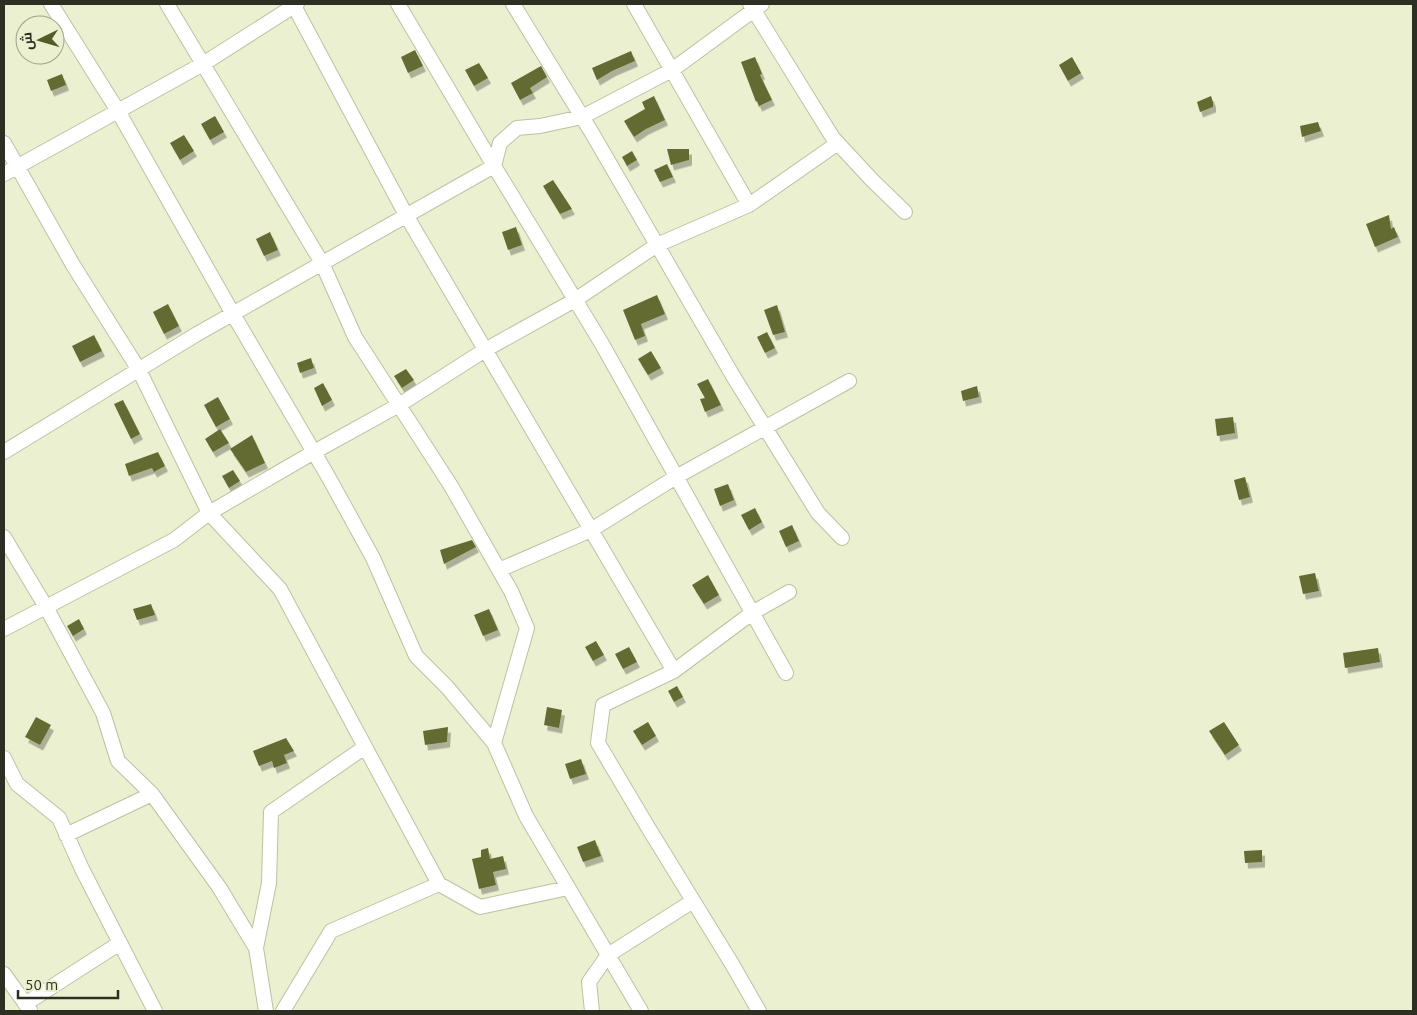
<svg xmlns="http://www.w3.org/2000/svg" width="1417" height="1015" viewBox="0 0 1417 1015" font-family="Ubuntu,Cairo,sans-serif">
<defs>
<filter id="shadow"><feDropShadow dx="3" dy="5.5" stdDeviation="0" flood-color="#0004"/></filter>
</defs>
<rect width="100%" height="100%" fill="#ebf0d0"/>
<path fill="#646b32" filter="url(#shadow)" d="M415 50 423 66 408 73 401 57Z
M631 51 635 61 612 71 597 80 592 68Z
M755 57 762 74 760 75 772 100 759 106 757 101 756 102 741 62Z
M1072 57 1081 73 1068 81 1059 65Z
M479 63 488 78 474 86 465 70Z
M541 66 547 77 530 88 533 93 520 100 511 83Z
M62 74 66 85 51 91 47 80Z
M654 96 665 120 646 129 634 137 624 121 645 109 642 102Z
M1211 96 1213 102V107L1200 112 1197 102Z
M215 116 224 132 210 140 201 124Z
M1318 122 1321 131 1302 137 1300 126Z
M184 135 194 151 180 160 170 143Z
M667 149H689V160L671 165Z
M632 151 637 160 627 166 622 157Z
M667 164 673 177 660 182 654 170Z
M553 180 572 209 560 214 543 186Z
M1389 215 1391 229 1394 227 1398 237 1375 247 1366 224Z
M516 227 522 245 508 250 502 232Z
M270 232 278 250 264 256 256 239Z
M657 295 665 314 641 324 645 336 635 340 623 310Z
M168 304 179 326 164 334 153 312Z
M777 305 785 332 773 335 764 310Z
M767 332 775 348 765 353 757 337Z
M94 335 102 351 80 362 72 346Z
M651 351 661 368 648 375 638 359Z
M311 358 314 368 300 373 297 363Z
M406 369 414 380 402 388 394 376Z
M708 379 721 405 705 412 700 399 705 398 697 384Z
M323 383 332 400 322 406 314 388Z
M977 386 979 397 963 401 961 391Z
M218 397 230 419 216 427 204 405Z
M123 400 140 434 131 439 114 404Z
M1233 417 1235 433 1217 436 1215 419Z
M220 429 229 443 213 452 205 439Z
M252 435 265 463 246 472 230 449Z
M158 452 165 466 154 472 152 468 129 476 125 464Z
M233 470 240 481 229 488 222 476Z
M1245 477 1250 497 1239 500 1234 480Z
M728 484 734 500 720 506 714 489Z
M755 508 762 522 749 530 741 515Z
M792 525 799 541 786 547 779 531Z
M472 540 476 547 444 564 440 550Z
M1315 573 1319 591 1303 594 1299 576Z
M708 575 719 595 704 604 692 585Z
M151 604 155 615 137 620 133 609Z
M489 609 498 630 483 636 474 615Z
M79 619 84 629 73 636 67 626Z
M596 641 604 655 593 661 585 647Z
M629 647 637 662 623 669 615 654Z
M1378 648 1380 662 1345 668 1343 653Z
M677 686 683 697 674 702 668 691Z
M547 707 562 710 559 728 544 725Z
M36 717 51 725 40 745 25 737Z
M648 722 656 736 642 745 633 731Z
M1224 722 1239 745 1225 755 1209 731Z
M448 727 447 742 425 745 423 731Z
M286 738 294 751 284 755 287 763 274 768 272 761 259 766 253 751Z
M581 759 586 774 570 779 565 764Z
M595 840 601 856 583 862 577 847Z
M488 848 490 859 503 856 506 869 493 872 496 885 479 889 472 859 481 857V850Z
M1262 850V862L1245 863 1244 851Z"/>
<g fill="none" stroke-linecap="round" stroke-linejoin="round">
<defs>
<path id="street" d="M51 4 118 111 233 314 329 478 373 558 416 656 447 687 494 743 526 816 641 1011
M167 4 322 263 355 337 451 486 511 591 527 628 494 743
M293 4 406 215 674 671
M398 4 494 166 602 344 786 673
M513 4 592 133 733 376 818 513 842 538
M634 4 749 205
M750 4 833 138 872 180 905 212
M4 143 73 265 139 370 209 513 280 589 439 884
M4 174 203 64 297 4
M4 452 197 334 494 166 500 143 517 128 540 126 582 117 672 70 762 4
M4 537 46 607 103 713 118 761 152 794 219 887 256 948
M499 570 591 530 676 477 849 381
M4 629 174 540 209 513 314 452 399 405 485 350 575 300 657 245 749 205 838 143
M4 758 17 784 59 818 82 869 155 1011
M66 835 152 794
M4 974 30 1010
M25 1004 120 943
M266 1011 256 948 269 883 271 812 365 747
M283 1011 331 931 439 884 480 907 568 888
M592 1011 589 982 608 955 693 901
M759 1011 732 964 649 829 598 743 603 705 674 671 752 613 789 592"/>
</defs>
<use href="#street" stroke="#bcc1a2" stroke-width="16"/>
<use href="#street" stroke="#fff" stroke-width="14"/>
</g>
<rect width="1417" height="1015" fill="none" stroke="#2d2f23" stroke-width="10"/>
<g transform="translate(40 40) rotate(265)"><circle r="24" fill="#ebf0d0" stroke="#9fa38b"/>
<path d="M0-4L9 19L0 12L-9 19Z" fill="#545a29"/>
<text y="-8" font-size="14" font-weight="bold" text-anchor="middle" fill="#2d2f23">ش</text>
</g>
<path d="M18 990v8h100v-8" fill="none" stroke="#2d2f23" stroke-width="2.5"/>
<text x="25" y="990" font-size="15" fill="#2d2f23" stroke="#ebf0d0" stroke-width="4" paint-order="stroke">50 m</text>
</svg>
